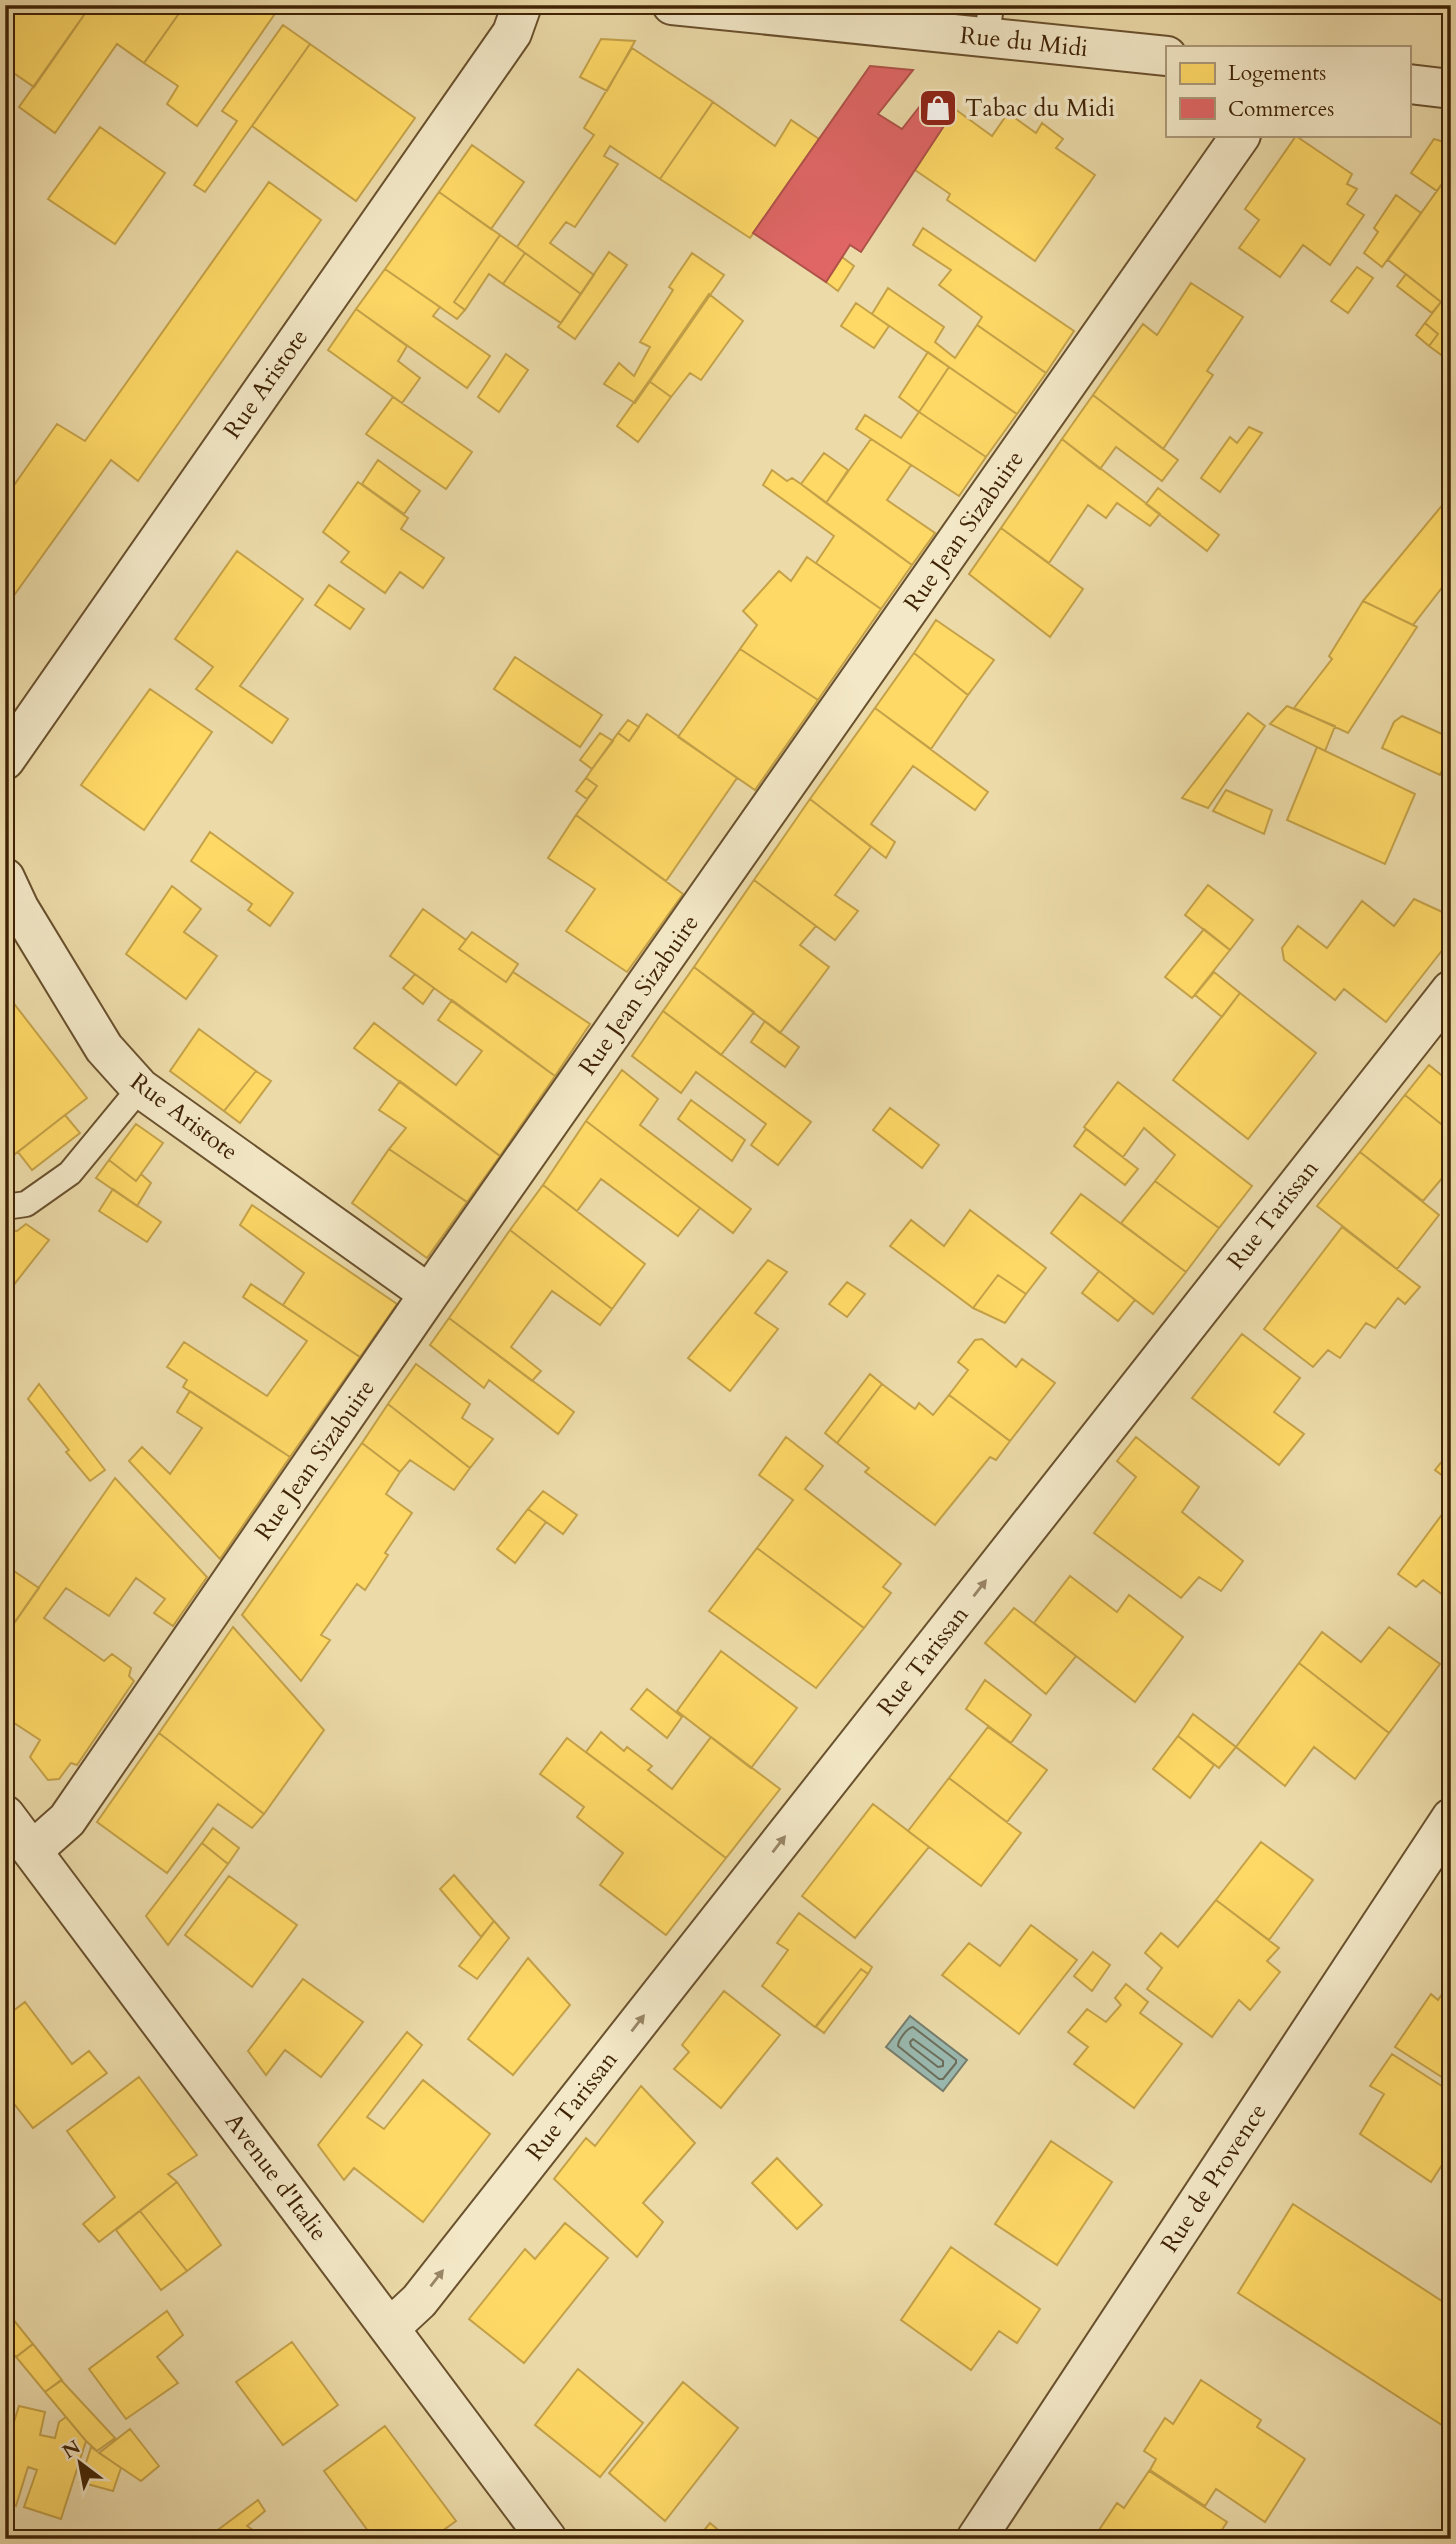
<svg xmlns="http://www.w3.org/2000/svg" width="1456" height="2544" viewBox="0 0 1456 2544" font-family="Cardo,serif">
<rect width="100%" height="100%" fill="#ecdba9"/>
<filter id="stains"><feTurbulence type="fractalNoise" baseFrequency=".00286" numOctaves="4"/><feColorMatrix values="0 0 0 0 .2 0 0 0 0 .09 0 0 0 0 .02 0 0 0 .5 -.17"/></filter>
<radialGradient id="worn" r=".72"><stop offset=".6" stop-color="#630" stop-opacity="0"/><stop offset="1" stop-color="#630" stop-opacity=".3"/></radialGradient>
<path fill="#9ab9b0" stroke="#767d6c" stroke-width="2" d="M910 2016 967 2060 943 2091 886 2047Z"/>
<path fill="#ffd966" stroke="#c5a249" stroke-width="2" d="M5 5H91L34 87 5 67Z
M91 5H185L144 63 117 44 55 133 19 107Z
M185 5H281L197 126 167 104 178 86 144 63Z
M283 25 310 44 205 192 194 185 237 121 222 111Z
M601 39 635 41 607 91 580 77Z
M310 44 415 118 356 201 252 126Z
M632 48 713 102 660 179 610 146 604 156 618 164 575 227 566 222 550 243 594 275 581 294 517 247 594 135 584 128Z
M713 102 775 146 791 120 819 139 750 238 660 179Z
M955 109 992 136 1008 113 1036 133 1042 123 1063 139 1056 148 1095 175 1035 261 947 200 950 194 915 170Z
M100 127 165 173 115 244 48 199Z
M1296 136 1352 174 1347 184 1357 189 1347 204 1364 215 1330 265 1303 245 1280 277 1239 248 1259 220 1245 209Z
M1434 139 1451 144V171L1437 191 1411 173Z
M472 145 524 182 491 229 439 192Z
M1451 171V362L1429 346 1438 334 1425 323 1441 302 1388 260Z
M269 182 321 220 138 481 111 460 5 608V498L57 424 85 441Z
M439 192 500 235 454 302 465 310 457 319 385 269Z
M1396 195 1421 213 1382 267 1364 253 1378 232 1374 228Z
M923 228 1074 331 1046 373 977 325 982 317 939 285 951 270 913 245Z
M500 235 525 253 503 284 489 274 465 310 454 302Z
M609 252 627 265 575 339 558 327Z
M525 253 581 294 561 323 503 284Z
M692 253 724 275 635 403 604 384 619 363 634 376 650 347 640 342 673 290 669 287Z
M842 257 854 266 838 291 826 282Z
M1357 267 1373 278 1348 313 1331 301Z
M385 269 440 307 433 316 490 356 467 388 356 309Z
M1406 274 1441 302 1432 313 1397 286Z
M1191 283 1243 317 1207 371 1213 375 1163 449 1093 395 1143 324 1157 335Z
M888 288 944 327 935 342 955 358 977 325 1046 373 1017 414 872 314Z
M709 294 743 321 701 380 690 373 671 397 649 381Z
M856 303 889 326 874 348 841 326Z
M356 309 407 346 398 361 420 378 402 403 328 350Z
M1425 323 1438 334 1429 346 1416 335Z
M928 352 949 367 919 412 899 397Z
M506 354 528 370 499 412 478 397Z
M949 367 1017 414 986 457 919 412Z
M649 381 671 397 638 442 617 426Z
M1093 395 1178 460 1162 481 1116 447 1100 469 1062 439Z
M393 397 472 452 446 489 366 434Z
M919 412 986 457 959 496 856 429 865 415 901 438Z
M1249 427 1262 433 1220 492 1201 478 1230 437 1237 443Z
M871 439 911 465 887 500 935 533 912 565 826 503Z
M1062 439 1160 514 1150 526 1117 503 1106 518 1088 505 1049 563 1001 528Z
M824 453 848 470 826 503 801 484Z
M378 460 420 491 404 514 362 484Z
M772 470 787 481 792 478 801 484 912 565 881 609 816 563 834 536 763 485Z
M358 482 408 518 401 529 444 558 423 588 400 572 385 593 341 562 349 552 323 532Z
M1158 488 1219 535 1207 551 1146 504Z
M1449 497 1451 499V576L1413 625 1363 601Z
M1001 528 1083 589 1050 637 969 574Z
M237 551 303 599 240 686 288 719 272 743 196 689 213 667 175 639Z
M807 557 881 609 818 700 740 649 757 625 743 611 779 571 791 581Z
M329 585 364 609 350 629 315 605Z
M1363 601 1417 627 1348 733 1294 708 1332 659 1329 656Z
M936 620 994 660 968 695 914 653Z
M740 649 818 700 755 790 678 737Z
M914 653 968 695 931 749 875 708Z
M515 657 602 715 580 747 494 689Z
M150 689 212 732 144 830 81 785Z
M1287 706 1335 726 1325 751 1270 724Z
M875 708 988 792 975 810 913 766 871 824 895 842 886 858 810 799Z
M1248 713 1265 726 1208 808 1182 798Z
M647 714 737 778 666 881 576 815 597 786 586 778 592 769 618 733 629 741Z
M1402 716 1451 738V751L1440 775 1382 748 1394 722Z
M628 720 639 727 629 741 618 733Z
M600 733 613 741 592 769 580 760Z
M1317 747 1415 794 1385 864 1287 820Z
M586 778 597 786 587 799 576 791Z
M1226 790 1272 810 1264 834 1213 811Z
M810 799 871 847 835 895 858 911 835 940 754 880Z
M576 815 683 894 627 972 566 931 595 889 548 858Z
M210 832 293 893 270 926 248 910 252 904 191 861Z
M754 880 816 926 800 945 829 967 780 1033 694 967Z
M1208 885 1253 920 1230 950 1185 915Z
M172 886 201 909 184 932 217 956 186 999 126 954Z
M1414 899 1451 916V939L1386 1022 1344 989 1335 1000 1284 960 1282 948 1298 926 1327 948 1362 901 1394 926Z
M423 909 466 940 459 949 506 982 513 972 590 1024 555 1076 390 956Z
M1204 929 1230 950 1192 998 1165 977Z
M472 932 518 964 506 982 459 949Z
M694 967 754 1012 721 1055 663 1011Z
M1214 972 1240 993 1222 1017 1195 995Z
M415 974 434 988 423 1004 403 988Z
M5 992 87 1098 6 1161H5Z
M1240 993 1316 1053 1248 1139 1173 1080Z
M452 1000 555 1076 500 1156 354 1048 374 1023 456 1085 482 1051 438 1020Z
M663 1011 811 1122 778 1165 751 1145 766 1124 696 1072 681 1093 632 1056Z
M765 1021 799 1047 785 1067 751 1042Z
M199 1029 256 1071 224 1111 170 1071Z
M1429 1065 1451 1083V1132L1405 1095Z
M622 1070 658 1099 640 1125 751 1209 733 1233 586 1121Z
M256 1071 271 1081 240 1123 224 1111Z
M400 1081 500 1156 467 1202 389 1149 406 1128 379 1110Z
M1118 1082 1252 1186 1219 1228 1155 1181 1175 1155 1144 1128 1123 1157 1084 1127Z
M1405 1095 1451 1132V1173L1448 1171 1423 1201 1360 1152Z
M691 1100 745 1140 732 1161 678 1119Z
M890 1108 939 1145 922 1168 873 1130Z
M65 1115 80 1133 32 1170 18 1152Z
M586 1121 700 1208 678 1236 601 1179 577 1211 543 1185Z
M136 1124 163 1143 136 1181 109 1160Z
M1086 1129 1138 1169 1125 1185 1074 1146Z
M389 1149 467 1202 427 1258 352 1203Z
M1360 1152 1439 1215 1397 1269 1317 1206Z
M109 1160 136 1181 141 1174 151 1183 137 1206 96 1178Z
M1155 1181 1219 1228 1186 1272 1121 1223Z
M543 1185 645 1264 612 1309 510 1230Z
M113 1189 161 1222 147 1242 99 1211Z
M1081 1194 1186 1272 1153 1314 1051 1233Z
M252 1205 397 1304 360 1357 283 1305 304 1273 240 1225Z
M970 1210 1046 1268 1026 1294 998 1275 973 1308 890 1246 911 1220 944 1246Z
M26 1224 49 1240 5 1296V1230L17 1231Z
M1342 1227 1420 1287 1405 1304 1398 1298 1375 1328 1366 1323 1340 1358 1328 1350 1313 1367 1264 1329Z
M510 1230 612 1309 600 1325 552 1291 511 1347 541 1371 532 1381 449 1318Z
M768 1260 787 1272 755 1313 778 1329 730 1391 688 1358Z
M1099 1271 1135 1300 1118 1321 1082 1293Z
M998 1275 1026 1294 1005 1323 973 1308Z
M847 1282 865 1294 847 1317 829 1304Z
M251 1284 360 1357 290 1457 183 1387 187 1380 167 1367 184 1342 267 1396 307 1341 243 1297Z
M449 1318 574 1412 558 1434 489 1380 484 1388 430 1345Z
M1242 1334 1300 1378 1274 1412 1304 1434 1279 1465 1192 1398Z
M982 1339 1016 1367 1022 1359 1055 1383 1010 1441 949 1395 968 1370 958 1362 975 1340Z
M416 1364 470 1404 462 1418 493 1439 470 1468 388 1404Z
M870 1374 882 1384 837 1443 825 1433Z
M39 1384 105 1470 90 1481 66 1452 69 1450 28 1399Z
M882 1384 915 1409 919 1403 933 1415 949 1395 1010 1441 996 1460 990 1457 935 1525 865 1472 869 1468 837 1443Z
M190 1391 290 1457 220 1559 129 1461 142 1447 170 1474 202 1428 177 1412Z
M388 1404 470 1468 454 1490 410 1460 400 1472 362 1443Z
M786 1437 823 1466 805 1489 901 1564 883 1587 891 1593 864 1628 757 1548 793 1500 759 1475Z
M1136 1437 1199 1487 1182 1512 1243 1561 1221 1591 1199 1577 1181 1598 1094 1533 1136 1477 1117 1461Z
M362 1443 400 1472 386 1494 412 1513 385 1553 388 1555 365 1590 357 1584 321 1635 330 1640 301 1681 242 1615Z
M1451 1450V1482L1435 1470Z
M115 1478 207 1577 173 1626 154 1613 165 1599 136 1578 109 1616 66 1588 44 1618 104 1661 112 1654 131 1668 129 1676 134 1681 77 1765 71 1763 59 1779 48 1780 30 1757 40 1740 5 1717V1636Z
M543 1491 577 1515 563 1534 528 1509Z
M1449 1505 1451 1506V1601L1423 1580 1416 1587 1398 1574Z
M528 1509 546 1522 515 1563 497 1549Z
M757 1548 864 1628 816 1688 709 1611Z
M5 1565 39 1588 5 1636Z
M1070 1576 1117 1612 1129 1595 1183 1637 1135 1702 1034 1623Z
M1014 1608 1076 1656 1046 1694 985 1643Z
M233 1627 324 1730 264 1814 159 1733Z
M1389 1627 1440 1664 1389 1733 1299 1663 1322 1632 1361 1662Z
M721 1651 797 1708 751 1768 677 1711Z
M1299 1663 1389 1733 1355 1779 1314 1747 1285 1786 1236 1747Z
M985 1680 1031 1715 1011 1743 966 1709Z
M647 1689 682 1717 667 1738 631 1709Z
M1193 1714 1236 1747 1219 1768 1178 1736Z
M988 1727 1047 1770 1007 1822 949 1778Z
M601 1732 624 1751 627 1747 652 1766 648 1770 672 1789 711 1737 780 1789 726 1858 586 1752Z
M159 1733 264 1814 252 1828 218 1804 167 1873 97 1822Z
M1178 1736 1214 1765 1190 1798 1153 1769Z
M567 1738 726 1858 666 1935 600 1885 623 1853 577 1817 584 1807 540 1774Z
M949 1778 1021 1833 981 1886 908 1831Z
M873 1804 929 1847 855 1938 802 1896Z
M213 1828 239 1848 228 1864 202 1843Z
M1261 1842 1313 1880 1269 1940 1216 1900Z
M202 1843 228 1864 168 1945 146 1916Z
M454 1875 494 1921 481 1937 440 1889Z
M229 1876 297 1925 252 1987 185 1935Z
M1216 1900 1279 1948 1267 1961 1280 1972 1250 2010 1239 2000 1212 2037 1147 1989 1162 1968 1145 1953 1161 1933 1178 1947Z
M799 1913 872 1967 868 1974 861 1969 815 2027 762 1986 788 1950 777 1943Z
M494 1921 509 1938 477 1979 459 1966Z
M1031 1925 1077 1960 1019 2034 942 1975 969 1943 1000 1966Z
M1093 1952 1110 1965 1092 1991 1074 1976Z
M528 1958 570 2005 513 2075 468 2039Z
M861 1969 868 1974 824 2033 816 2027Z
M303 1979 363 2022 321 2077 285 2050 266 2075 248 2051Z
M1451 1981V2083L1395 2047 1431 1994 1438 2000Z
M1126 1984 1148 2002 1140 2013 1182 2044 1134 2108 1074 2064 1088 2047 1068 2032 1087 2009 1106 2022 1121 2005 1115 1998Z
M724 1991 780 2035 721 2108 674 2069 689 2052 682 2045Z
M25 2002 72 2064 89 2051 107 2073 33 2128 11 2100 5 2104V2017Z
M407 2032 422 2045 367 2117 384 2129 423 2080 490 2134 423 2222 354 2168 344 2180 318 2145Z
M1392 2054 1451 2092V2151L1431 2182 1360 2134 1384 2094 1370 2086Z
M139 2077 197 2155 168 2174 177 2182 99 2242 83 2224 115 2197 67 2131Z
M641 2086 695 2143 643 2203 663 2222 637 2257 554 2179 586 2138 595 2146Z
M1051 2141 1112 2182 1057 2265 995 2224Z
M777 2158 822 2205 797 2229 752 2183Z
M177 2182 221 2245 187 2271 140 2211Z
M1293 2204 1451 2307V2431L1238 2293Z
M140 2211 187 2271 161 2290 116 2230Z
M565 2223 608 2258 524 2363 469 2319 525 2249 535 2259Z
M951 2247 1040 2309 1017 2343 999 2331 971 2370 901 2320Z
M167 2311 183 2335 157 2357 178 2383 126 2419 89 2369Z
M8 2313 33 2344 16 2357 5 2343V2315Z
M292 2342 338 2405 283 2445 236 2382Z
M33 2344 62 2380 45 2392 16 2357Z
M578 2369 643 2423 600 2477 535 2425Z
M61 2380 115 2438 97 2451 86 2441 45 2392Z
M1201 2380 1261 2420 1257 2427 1305 2459 1265 2522 1216 2489 1205 2506 1150 2470 1156 2459 1144 2451 1165 2418 1173 2424Z
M683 2382 738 2428 665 2521 609 2473Z
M19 2406 45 2412 40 2435 55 2438 59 2422 66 2417 86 2441 61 2519 24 2507 37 2470 28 2467 16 2506 5 2502V2426L12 2428Z
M385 2426 456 2521 431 2539H374L324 2471Z
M130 2429 159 2466 141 2481 99 2453Z
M91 2447 121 2468 113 2491 80 2482Z
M1149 2471 1227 2522 1216 2539H1093L1117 2503 1124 2508Z
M258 2500 265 2511 247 2526 266 2539H225L215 2532Z
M710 2523 729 2539H697Z"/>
<path fill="#e06666" stroke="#b05249" stroke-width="2" d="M870 66 913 70 878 114 902 129 931 92 955 109 861 252 850 245 826 282 753 233Z"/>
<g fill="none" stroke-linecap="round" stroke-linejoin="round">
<path stroke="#6c6e5a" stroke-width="2" d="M913 2027 956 2060V2063L943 2079H939L898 2046C898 2040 907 2028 913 2027Z
M913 2039 943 2061V2066L938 2067 911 2046 910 2042Z"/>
<defs>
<path id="lane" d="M987 37 991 5
M5 1207 26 1204 70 1173 140 1088"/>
<path id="street" d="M672 5 1167 56
M1409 84 1451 89
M5 760 512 33 522 5
M5 878 19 908 104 1048 140 1088 429 1294
M5 1815 547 2539
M32 1851 67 1820 429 1294 1241 135
M390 2328 419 2301 1451 990
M976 2539 1451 1818"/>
</defs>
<use href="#lane" stroke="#6a512e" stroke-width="28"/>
<use href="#street" stroke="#6a512e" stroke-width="42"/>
<use href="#lane" stroke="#f3e8c7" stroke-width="24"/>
<use href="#street" stroke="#f3e8c7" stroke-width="38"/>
</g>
<defs><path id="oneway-solid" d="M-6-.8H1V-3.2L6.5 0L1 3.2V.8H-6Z" transform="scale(1.75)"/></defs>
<g fill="#998666">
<use href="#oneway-solid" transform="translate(980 1588) rotate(-52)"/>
<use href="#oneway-solid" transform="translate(779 1844) rotate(-52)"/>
<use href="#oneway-solid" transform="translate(638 2023) rotate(-52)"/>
<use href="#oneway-solid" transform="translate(437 2278) rotate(-52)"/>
</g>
<defs>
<symbol id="shop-square" viewBox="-11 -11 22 22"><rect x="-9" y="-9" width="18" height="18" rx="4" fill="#8f2418" stroke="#f3e8c7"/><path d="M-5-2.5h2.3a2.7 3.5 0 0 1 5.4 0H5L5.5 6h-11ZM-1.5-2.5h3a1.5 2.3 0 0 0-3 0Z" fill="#fff"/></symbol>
</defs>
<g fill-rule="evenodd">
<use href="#shop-square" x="916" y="86" width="44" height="44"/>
</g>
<g text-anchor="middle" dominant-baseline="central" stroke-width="7" stroke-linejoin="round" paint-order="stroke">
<g font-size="24" fill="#3f2305" stroke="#f3e8c7">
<text transform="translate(1024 42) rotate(6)">Rue du Midi</text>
<text transform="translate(266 384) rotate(-55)">Rue Aristote</text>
<text transform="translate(964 531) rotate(-55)">Rue Jean Sizabuire</text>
<text transform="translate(639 995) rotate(-55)">Rue Jean Sizabuire</text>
<text transform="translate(184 1117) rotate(37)">Rue Aristote</text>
<text transform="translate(1273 1215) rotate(-52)">Rue Tarissan</text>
<text transform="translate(315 1460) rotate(-55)">Rue Jean Sizabuire</text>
<text transform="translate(923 1661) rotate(-52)">Rue Tarissan</text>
<text transform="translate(572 2106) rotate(-52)">Rue Tarissan</text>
<text transform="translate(276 2177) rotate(53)">Avenue d'Italie</text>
<text transform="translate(1214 2178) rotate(-57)">Rue de Provence</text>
</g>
<g font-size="24" fill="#3f2305" stroke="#f3e8c7" text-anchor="start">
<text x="965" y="108">Tabac du Midi</text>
</g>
</g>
<rect width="1456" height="2544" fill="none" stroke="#ecdba9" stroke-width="28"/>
<rect x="7" y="7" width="1442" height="2530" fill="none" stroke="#3f2305" stroke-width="3.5"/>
<rect x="14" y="14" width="1428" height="2516" fill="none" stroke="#3f2305" stroke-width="2"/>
<rect x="1166" y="46" width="245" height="91" fill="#f3e8c7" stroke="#ab9979" stroke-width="2"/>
<rect x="1180" y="63" width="35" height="21" fill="#ffd966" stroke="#ab9979" stroke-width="2"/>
<text x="1228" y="80" font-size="21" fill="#3f2305">Logements</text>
<rect x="1180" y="98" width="35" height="21" fill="#e06666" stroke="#ab9979" stroke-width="2"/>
<text x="1228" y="116" font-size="21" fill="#3f2305">Commerces</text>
<g transform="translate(80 2463) rotate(328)" stroke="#f3e8c7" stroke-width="5" paint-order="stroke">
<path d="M0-5L12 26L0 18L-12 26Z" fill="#3f2305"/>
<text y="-10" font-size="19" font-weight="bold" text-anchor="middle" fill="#3f2305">N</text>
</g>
<rect width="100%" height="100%" filter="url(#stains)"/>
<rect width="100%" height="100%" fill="url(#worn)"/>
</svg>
